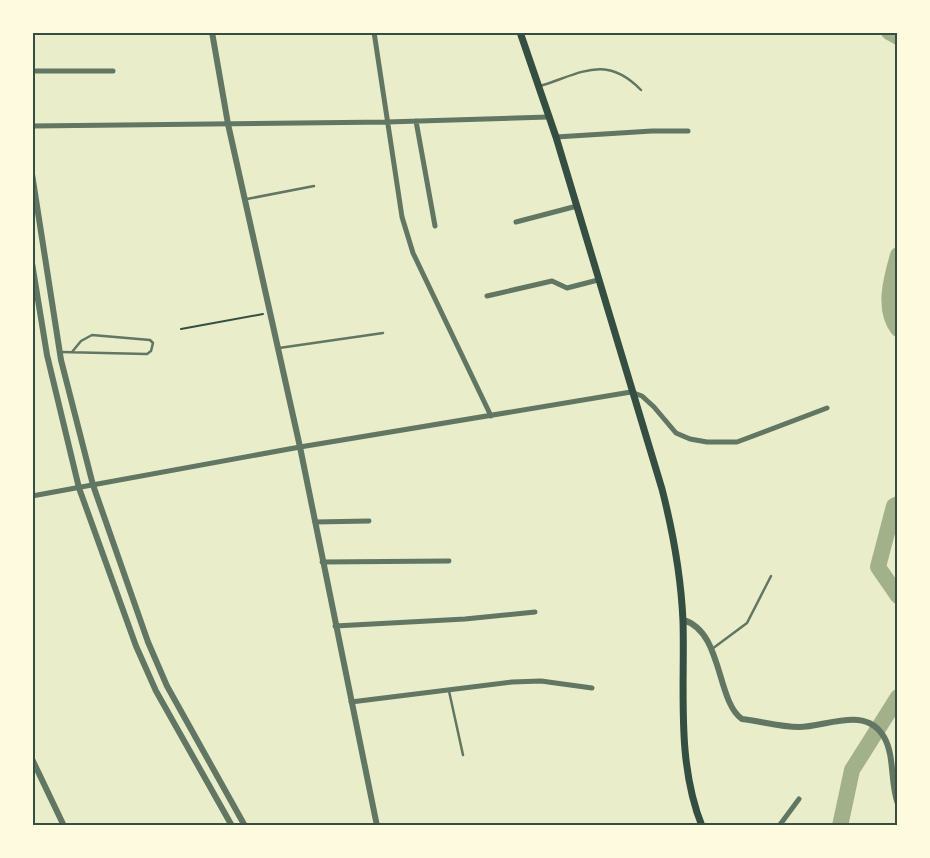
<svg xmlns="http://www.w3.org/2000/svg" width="930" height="858" viewBox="0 0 930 858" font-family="'Source Sans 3',sans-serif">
<rect width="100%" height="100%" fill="#e9edc9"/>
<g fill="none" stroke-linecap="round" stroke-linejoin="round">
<path stroke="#a3b18a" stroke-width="16" d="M889 32 898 37
M898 255C892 277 882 308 898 329
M898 504 894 506 878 567 898 596
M840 826 852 770 898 697"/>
<path stroke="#344e41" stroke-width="2" d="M181 329 263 314"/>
<path stroke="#617663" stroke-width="2.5" d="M540 86C582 73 606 54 641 90
M247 199 314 186
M279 348 383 333
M61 352 147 354 151 351 153 343 150 340 92 335 81 341 72 352
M712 649 747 623 771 576
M449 691 463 755"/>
<path stroke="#617663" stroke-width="5" d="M374 32 402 217 413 253 491 416
M32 71H113
M416 121 435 226
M32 126 387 122 548 117
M556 137 652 131H688
M516 222 577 206
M487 296 552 281 567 288 598 280
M32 496 300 447 631 392 642 396 654 407 676 433 690 439 707 442H737L827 408
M315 522 369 521
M322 562 449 561
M335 626 465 619 535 612
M351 702 512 682 541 681 592 688
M779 826 799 799"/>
<path stroke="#617663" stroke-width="6" d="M212 32 228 124 300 447 377 826
M32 174 61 360 93 485 148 642 167 686 245 826
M32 263 47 355 79 488 136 646 156 691 232 826
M683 620C723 631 716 701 742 719 760 721 780 727 799 727 826 727 866 705 884 737 895 756 890 783 898 804
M32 759 64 826"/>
<path stroke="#344e41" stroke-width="7" d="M520 32 556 137 662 489C673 532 681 576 683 621 685 688 676 762 702 826"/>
</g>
<rect width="930" height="858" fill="none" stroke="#fefae0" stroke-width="68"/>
<rect x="34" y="34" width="862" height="790" fill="none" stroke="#344e41" stroke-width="2"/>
</svg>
